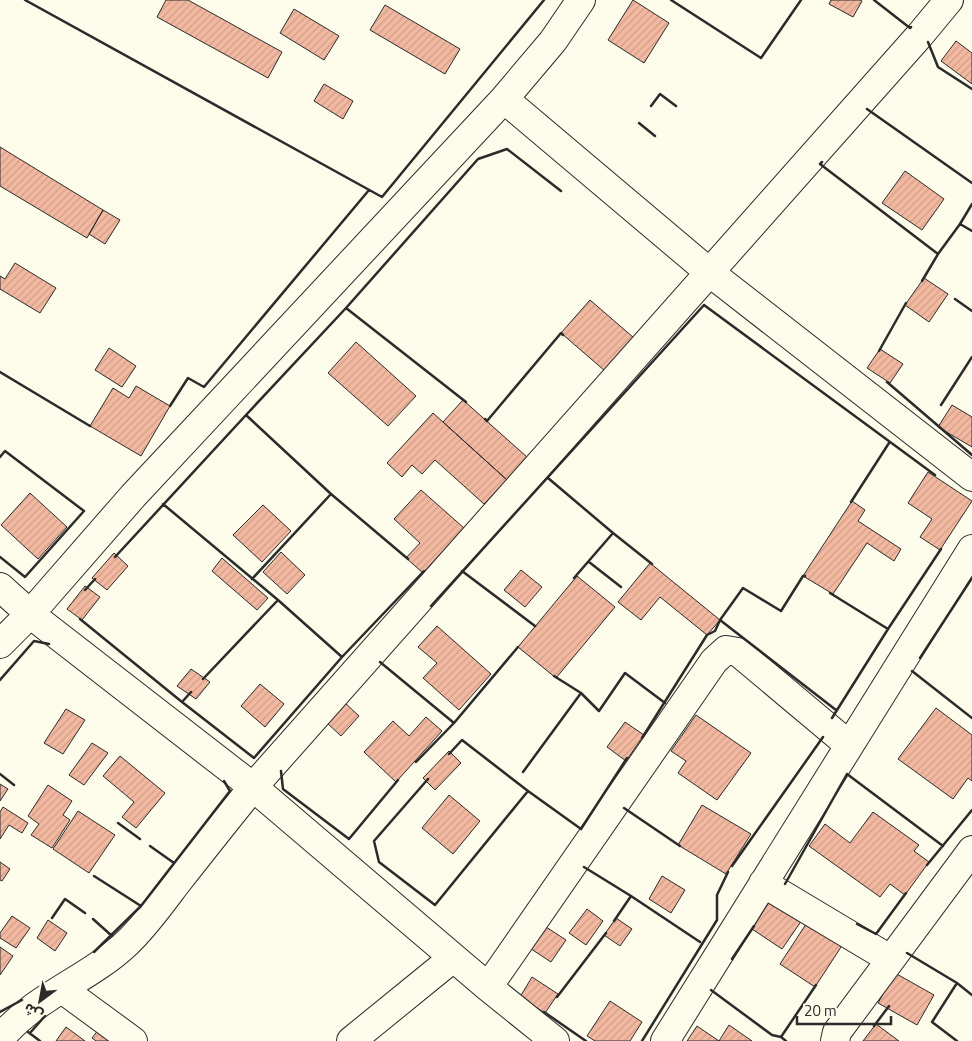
<svg xmlns="http://www.w3.org/2000/svg" width="972" height="1041" viewBox="0 0 972 1041" font-family="'Titillium Web','Noto Sans Arabic',sans-serif">
<defs>
<pattern id="building-hatch" width="6" height="6" patternUnits="userSpaceOnUse" patternTransform="scale(1.25)"><rect width="6" height="6" fill="#f2b8a0"/><path d="M-1 1l2-2M0 6l6-6M5 7l2-2" fill="none" stroke="#d09e8a"/></pattern>
</defs>
<rect width="100%" height="100%" fill="#fdfbea"/>
<path fill="url(#building-hatch)" stroke="#2b2b2b" d="M166 0H188L282 52 268 78 157 17Z
M633 0 669 23 644 63 608 40Z
M831 0H860L862 1 853 17 829 4Z
M385 5 460 49 445 74 370 30Z
M294 9 339 36 324 60 280 33Z
M956 41 972 53V84L941 61Z
M324 84 353 101 343 119 314 101Z
M0 147 103 210 87 238 0 186Z
M905 171 944 199 922 230 882 203Z
M103 210 120 220 105 244 89 234Z
M15 263 56 288 40 313 0 289V276L5 279Z
M924 278 948 294 929 322 905 305Z
M590 300 634 338 605 371 561 333Z
M356 342 416 396 388 426 328 373Z
M109 348 136 366 122 387 95 370Z
M880 349 903 364 890 383 867 368Z
M136 386 170 406 141 456 90 426 113 388 129 398Z
M463 400 527 457 507 480 443 422Z
M952 405 972 417V447L938 427Z
M433 413 507 480 484 504 435 460 422 474 412 465 402 477 387 463Z
M928 472 972 501 940 550 920 537 932 519 908 503Z
M421 490 464 528 423 573 406 558 420 543 394 519Z
M30 493 67 527 38 559 1 525Z
M852 501 865 510 858 521 901 549 894 561 867 543 833 594 803 576Z
M263 505 291 531 262 562 233 535Z
M281 552 305 575 287 594 263 572Z
M114 553 128 566 107 590 92 578Z
M222 558 268 598 257 610 212 571Z
M650 563 720 620 707 635 660 597 641 620 618 602Z
M521 570 542 587 525 607 504 590Z
M577 576 615 607 556 678 518 647Z
M85 586 100 597 82 620 67 609Z
M437 626 491 674 459 710 423 678 437 663 418 647Z
M191 669 210 682 196 699 177 686Z
M260 684 284 704 265 727 241 706Z
M343 701 359 716 341 736 325 721Z
M936 708 972 735V781L968 778 953 799 898 759Z
M66 709 85 720 63 754 44 743Z
M696 715 751 753 717 800 678 773 686 761 671 751Z
M426 717 442 731 396 782 364 752 393 721 409 736Z
M625 722 644 735 626 761 607 747Z
M92 743 108 753 84 785 69 775Z
M449 751 461 763 435 790 423 778Z
M120 756 165 793 136 828 122 817 134 802 103 776Z
M0 784 8 789 0 801Z
M48 785 72 801 63 815 70 820 52 848 31 835 39 824 28 816Z
M449 795 480 821 453 854 422 828Z
M702 805 751 834 726 874 678 845Z
M3 807 28 823 22 833 9 825 0 839V812Z
M78 811 115 835 89 873 53 849Z
M873 812 919 845 914 851 929 862 905 895 890 884 880 897 809 846 825 824 850 843Z
M0 862 10 869 2 881 0 880Z
M662 876 685 890 671 913 649 899Z
M771 899 802 920 782 949 752 929Z
M587 909 603 921 586 945 569 933Z
M12 916 30 928 16 948 0 938V933Z
M616 918 632 929 620 946 604 935Z
M48 920 67 933 55 951 37 938Z
M808 921 843 944 815 987 780 964Z
M540 923 566 940 551 962 525 945Z
M0 947 13 956 0 975Z
M895 973 934 995 917 1025 878 1003Z
M532 977 558 994 545 1013 520 997Z
M610 1001 642 1022 630 1041H595L587 1036Z
M876 1024 899 1041H863Z
M102 1025 113 1041H96L92 1038Z
M729 1025 752 1041H687L697 1026 719 1041Z
M66 1027 85 1041H56Z"/>
<g fill="none" stroke-linecap="round" stroke-linejoin="round">
<defs>
<path id="minor" d="M504 99 709 272 972 477
M0 587 30 614 253 787 488 987 555 1041
M0 644 30 614 133 496 504 99 553 41 581 0
M763 883 890 959
M488 987 714 661 726 650 738 652 849 745
M62 989 133 1041
M0 1039C33 997 88 980 127 943 145 926 160 905 175 885 201 852 227 819 253 787L920 35 949 0
M351 1041 453 958
M665 1041 972 549
M835 1041 837 1032 972 850"/>
</defs>
<use href="#minor" stroke="#2b2b2b" stroke-width="30"/>
<use href="#minor" stroke="#fdfbea" stroke-width="28"/>
<path stroke="#2b2b2b" stroke-width="2.5" d="M25 0 382 197 544 0
M671 0 761 58 801 0
M874 0 910 28 911 27
M928 42 938 67 972 89
M651 106 660 94 676 106
M867 109 972 183
M639 123 655 136
M822 162 820 164 938 254 922 281
M972 204 960 224 972 231
M938 254 960 224
M955 299 972 311
M346 308 478 159 507 149 561 191
M879 351 906 303
M0 372 90 426
M887 382 972 455
M941 405 972 357
M170 406 188 378 204 387 369 190
M246 415 346 308 466 402
M485 419 487 421 561 333 563 335
M0 457 5 451 84 511 25 577 0 557
M548 478 613 533 574 578
M331 494 408 559
M851 502 889 443
M163 504 278 600 342 657
M613 533 652 564
M115 557 246 415 331 494 252 579
M589 562 621 587
M462 571 535 626
M85 590 95 579
M830 593 888 629 941 549
M431 606 704 305 935 475
M80 619 182 702
M720 620 836 710
M920 658 972 578
M380 662 454 723 416 762
M912 671 972 718
M203 679 278 600
M0 680 34 641 49 644
M191 692 182 702 254 758 342 657 424 571
M581 693 599 711 625 673 665 703
M832 718 888 629
M454 723 518 647
M642 738 707 635 715 631 720 620 743 588 781 611 803 576H805
M449 754 462 740 528 791 581 829 627 758
M281 771 283 789 349 839 398 780
M523 772 581 693 554 676
M0 774 14 785
M847 774 943 846
M428 779 374 841 379 862 435 905 528 791
M624 808 680 846
M118 823 140 839
M150 846 174 863
M927 865 972 810
M732 866 823 737
M584 867 631 896 614 921
M94 876 141 906
M785 884 847 774
M631 896 700 942
M52 918 65 899 85 913
M93 919 112 936
M857 924 876 934 906 893
M94 952 141 906 230 791 224 781
M907 953 957 983 972 995
M732 959 754 926
M711 990 772 1035 781 1037
M557 997 606 933
M0 1012 22 1000
M544 1012 586 1041
M874 1026 889 1006
M28 1032 40 1041
M30 1033 45 1016
M642 1041 717 920V895L728 872
M786 1041 781 1037 816 985
M957 1041 932 1022 957 983"/>
</g>
<g transform="translate(40 1001) rotate(212)" stroke="#fdfbea" stroke-width="4" paint-order="stroke">
<path d="M0-4L9 19L0 12L-9 19Z" fill="#2b2b2b"/>
<text y="-8" font-size="14" font-weight="bold" text-anchor="middle" fill="#2b2b2b">ش</text>
</g>
<path d="M797 1016v8h94v-8" fill="none" stroke="#2b2b2b" stroke-width="2.5"/>
<text x="804" y="1016" font-size="15" fill="#2b2b2b" stroke="#fdfbea" stroke-width="4" paint-order="stroke">20 m</text>
</svg>
